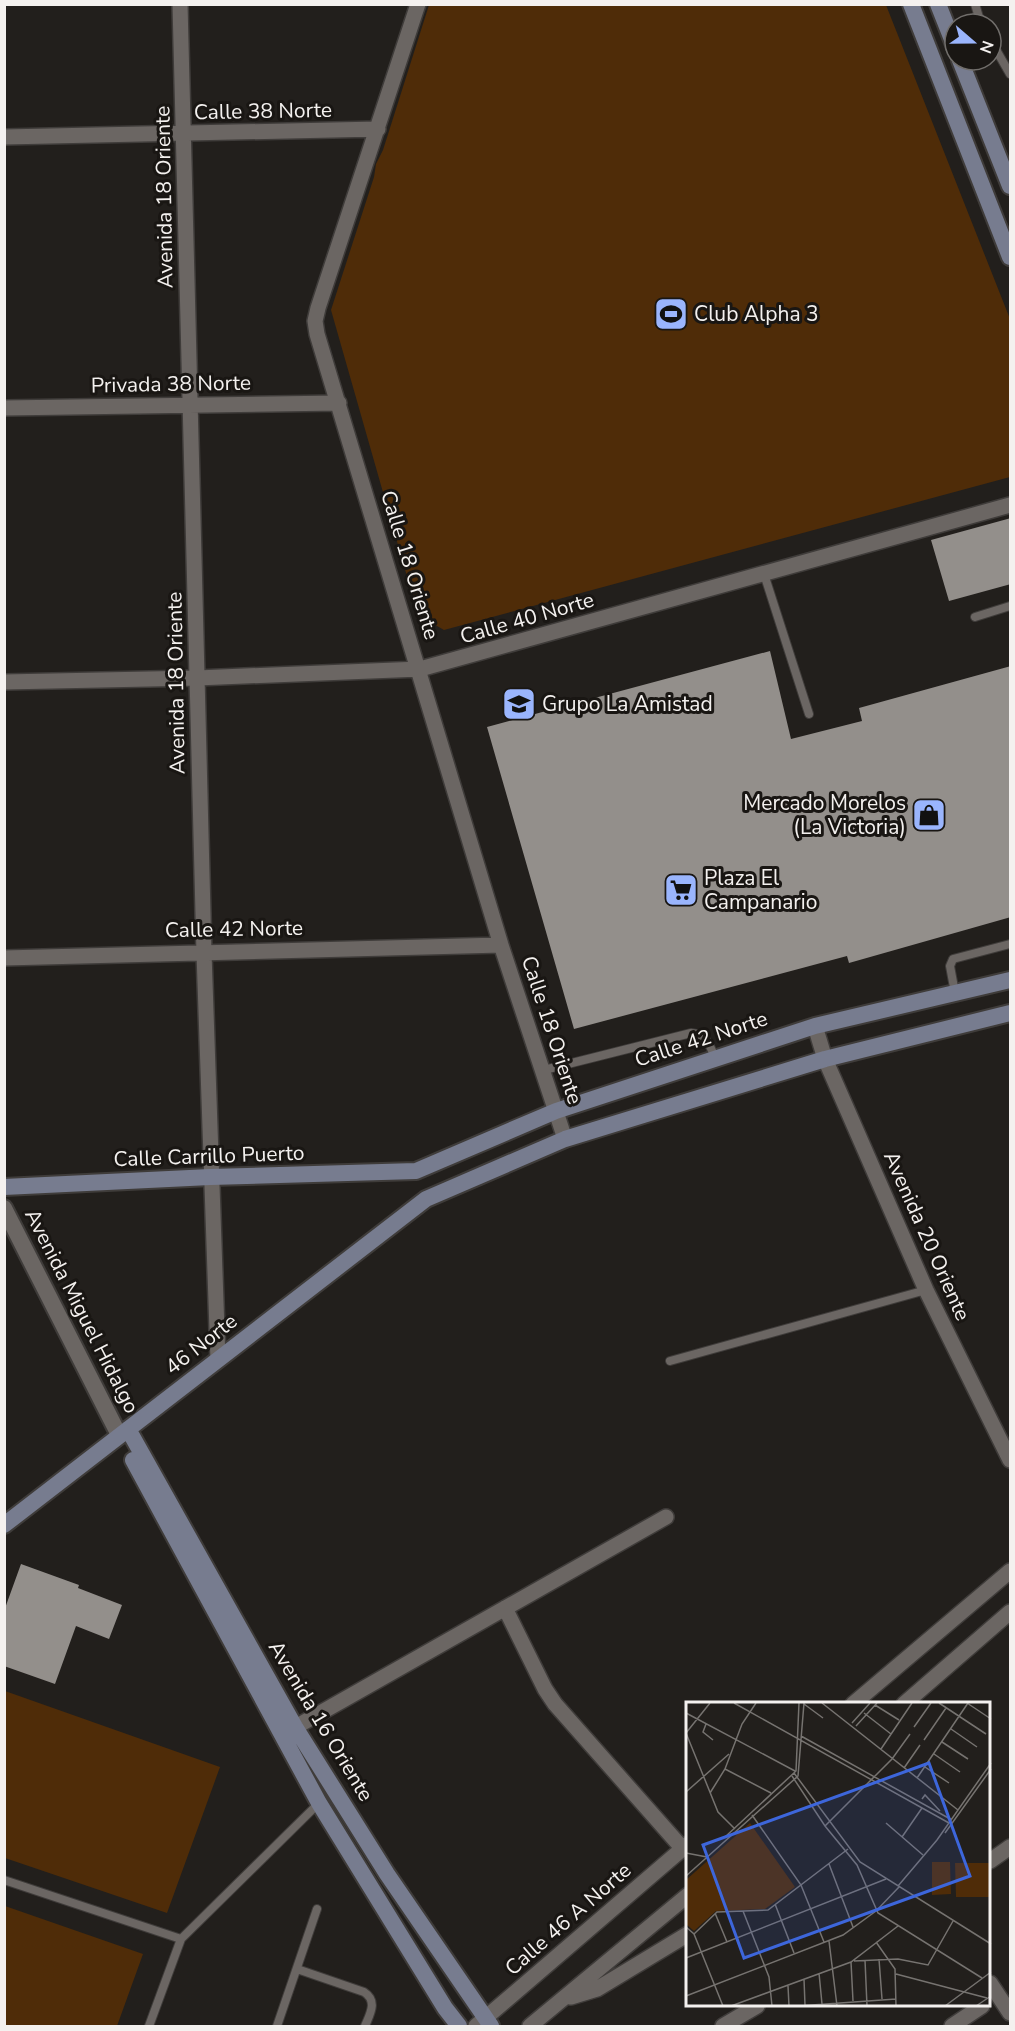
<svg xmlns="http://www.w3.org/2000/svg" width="1015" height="2031" viewBox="0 0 1015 2031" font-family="'Nunito Sans',sans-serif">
<rect width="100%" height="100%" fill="#221f1c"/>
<path fill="#4f2c08" d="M429 5H886L1010 319V477L444 630 418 615 331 310 374 177 376 164 383 150Z
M5 1691 220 1767 167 1913 5 1858Z
M5 1906 143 1954 117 2026H5Z"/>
<path fill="#938f8b" d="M1011 518V584L949 601 931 540Z
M770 651 791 739 862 721 859 708 1011 666V917L849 963 847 956 574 1029 487 727Z
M21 1564 79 1585 78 1588 122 1605 109 1639 76 1626 55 1684 4 1666V1611Z"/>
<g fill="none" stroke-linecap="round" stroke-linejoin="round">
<defs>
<path id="service" d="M975 4 981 24
M991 41 1010 74
M764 574 809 714
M975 617 1010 606
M955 993 950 966 953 959 1010 944
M544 1070 691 1033C706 1034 710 1045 715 1058
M670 1361 926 1290
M4 1880 181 1939
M297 1969 364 1992C378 2001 370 2014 365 2026
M149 2026 181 1939 319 1803
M277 2026 317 1909"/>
<path id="minor" d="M180 4 204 953 218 1360
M418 4 318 308 315 321 317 334 501 945 565 1139
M4 137 378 129
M4 408 339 403
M4 682 197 678 420 669 1010 505
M4 958 501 945
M815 1026 825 1059 926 1290 1010 1460
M505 1608 545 1689 555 1704 683 1849
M853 1704 1010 1571
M904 1704 1010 1612
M285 1733 666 1517
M990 1861 1010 1847
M990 1983 1010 2013
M571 1997 597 1989 688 1934
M476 2026 688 1844
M530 2026 688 1895
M723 2026 757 2006
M952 2026 982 2006"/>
<path id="tertiary" d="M4 1208 119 1435"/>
<path id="secondary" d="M911 4 1010 257
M938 4 955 47
M960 60 1010 186
M4 1187 210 1177 416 1171 556 1111 815 1026 1010 980
M128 1429 295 1727 387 1874 491 2026
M133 1460 319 1803 445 2008 459 2026
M4 1525 426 1199 565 1139 825 1059 1010 1013"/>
</defs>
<use href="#service" stroke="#3f3c3a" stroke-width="10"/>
<use href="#minor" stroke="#3f3c3a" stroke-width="18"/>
<use href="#tertiary" stroke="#3f3c3a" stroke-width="20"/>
<use href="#secondary" stroke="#3f3c3a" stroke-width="20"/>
<use href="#service" stroke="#6b6663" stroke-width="8"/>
<use href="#minor" stroke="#6b6663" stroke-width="15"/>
<use href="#tertiary" stroke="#6b6663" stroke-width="16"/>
<use href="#secondary" stroke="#777c8f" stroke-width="16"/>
</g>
<defs>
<symbol id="stadium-square" viewBox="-11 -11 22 22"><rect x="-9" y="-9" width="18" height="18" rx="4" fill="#9ab5fd" stroke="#191613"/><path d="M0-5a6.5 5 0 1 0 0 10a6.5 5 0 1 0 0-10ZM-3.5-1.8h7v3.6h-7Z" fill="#111"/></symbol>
<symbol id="school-square" viewBox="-11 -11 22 22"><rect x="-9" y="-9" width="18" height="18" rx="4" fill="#9ab5fd" stroke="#191613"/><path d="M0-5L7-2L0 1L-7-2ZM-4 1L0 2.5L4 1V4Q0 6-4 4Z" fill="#111"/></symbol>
<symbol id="shop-square" viewBox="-11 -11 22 22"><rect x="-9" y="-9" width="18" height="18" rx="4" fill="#9ab5fd" stroke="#191613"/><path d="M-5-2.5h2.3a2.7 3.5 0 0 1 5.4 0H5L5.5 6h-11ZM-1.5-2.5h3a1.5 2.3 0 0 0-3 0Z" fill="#111"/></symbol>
<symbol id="supermarket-square" viewBox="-11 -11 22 22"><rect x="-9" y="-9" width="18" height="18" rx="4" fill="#9ab5fd" stroke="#191613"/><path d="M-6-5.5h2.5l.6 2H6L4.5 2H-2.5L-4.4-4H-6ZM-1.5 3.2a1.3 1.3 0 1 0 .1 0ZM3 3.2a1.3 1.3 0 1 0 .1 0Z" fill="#111"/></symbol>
</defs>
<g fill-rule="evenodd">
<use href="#stadium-square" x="652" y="295" width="38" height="38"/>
<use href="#school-square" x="500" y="685" width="38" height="38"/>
<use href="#shop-square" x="910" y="796" width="38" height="38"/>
<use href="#supermarket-square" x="662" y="871" width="38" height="38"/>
</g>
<g text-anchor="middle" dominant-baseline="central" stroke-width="6" stroke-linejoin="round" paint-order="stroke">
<g font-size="21" fill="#f4f1ef" stroke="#191613">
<text transform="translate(263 111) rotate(-1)">Calle 38 Norte</text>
<text transform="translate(164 197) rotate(-91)">Avenida 18 Oriente</text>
<text transform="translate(171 384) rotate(-1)">Privada 38 Norte</text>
<text transform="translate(410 565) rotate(73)">Calle 18 Oriente</text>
<text transform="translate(527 618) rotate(-16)">Calle 40 Norte</text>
<text transform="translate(176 683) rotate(-91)">Avenida 18 Oriente</text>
<text transform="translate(234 929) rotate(-1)">Calle 42 Norte</text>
<text transform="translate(552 1030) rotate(72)">Calle 18 Oriente</text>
<text transform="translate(701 1039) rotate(-18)">Calle 42 Norte</text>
<text transform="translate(209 1156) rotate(-2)">Calle Carrillo Puerto</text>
<text transform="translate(927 1236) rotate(66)">Avenida 20 Oriente</text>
<text transform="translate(82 1311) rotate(63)">Avenida Miguel Hidalgo</text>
<text transform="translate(201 1344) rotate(-38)">46 Norte</text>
<text transform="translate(321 1721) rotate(59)">Avenida 16 Oriente</text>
<text transform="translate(568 1919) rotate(-41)">Calle 46 A Norte</text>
</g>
<g font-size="21" fill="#f4f1ef" stroke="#191613" text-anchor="start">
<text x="694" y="314">Club Alpha 3</text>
<text x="542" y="704">Grupo La Amistad</text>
<text x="906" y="803" text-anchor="end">Mercado Morelos<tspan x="906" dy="24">(La Victoria)</tspan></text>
<text x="704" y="878">Plaza El<tspan x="704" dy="24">Campanario</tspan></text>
</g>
</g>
<g transform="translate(686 1702)">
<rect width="304" height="304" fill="#221f1c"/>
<path d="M64 121 109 185 79 207 30 209 8 229 0 222V178ZM246 160H264L265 192 246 193ZM269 161H304V195H270Z" fill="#4f2c08"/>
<path fill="none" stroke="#767370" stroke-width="1.5" d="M48 1 263 121M136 1 272 108M253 1 300 32M281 1 305 17M118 2 137 16M189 3 213 18M0 11 109 69M178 11 205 32M166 21 184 1M20 22 17 30 27 38M170 24 191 1M228 25 245 1M265 27 291 45M0 31 32 110 49 127M0 31 24 1M115 34 266 118M238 38 260 6M256 40 282 57M195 47 226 1M248 52 274 70M239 65 263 81M218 66 234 43M39 67 85 91M108 71 174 160 305 242M106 74 139 124 171 163 192 211 296 276M231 76 282 1M0 90 43 52M24 91 39 67 56 22 70 1M236 97 239 93 254 109M66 113 115 183 138 240M200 121 237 153M139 124 206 57 224 32M259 131 305 67M39 135 110 69 113 1M216 135 236 106M0 151 21 155M143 162 167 225M0 174 112 74 118 1M212 184 251 138 305 61M89 202 108 251M57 209 83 275 86 304M29 211 41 240M0 225 8 232 37 304M8 232 31 210 82 208 162 147M143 239 151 304M190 240 209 267 210 304M0 256 200 177M193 257 196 297M179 258 181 304M168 259 212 257 242 263 267 219M165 260 167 299M133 271 136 302M210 272 301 296M118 277 119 303M102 284 103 304M0 294 157 233 190 209 213 185M45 304 165 260 212 224M112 304 210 297M259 304 305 270M290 304 305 294"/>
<path fill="#3d66db" fill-opacity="0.15" stroke="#3d66db" stroke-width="3" d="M243 61 284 174 58 256 17 143Z"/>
<rect width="304" height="304" fill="none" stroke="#f4f1ef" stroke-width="3"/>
</g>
<rect width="1015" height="2031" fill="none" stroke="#f4f1ef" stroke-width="12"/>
<g transform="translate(973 42) rotate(110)"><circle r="28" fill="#191613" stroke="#716e6b" stroke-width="1.5"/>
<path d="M0-4.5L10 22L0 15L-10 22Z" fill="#9ab5fd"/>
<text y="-9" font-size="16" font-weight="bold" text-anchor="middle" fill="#f4f1ef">N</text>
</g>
</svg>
